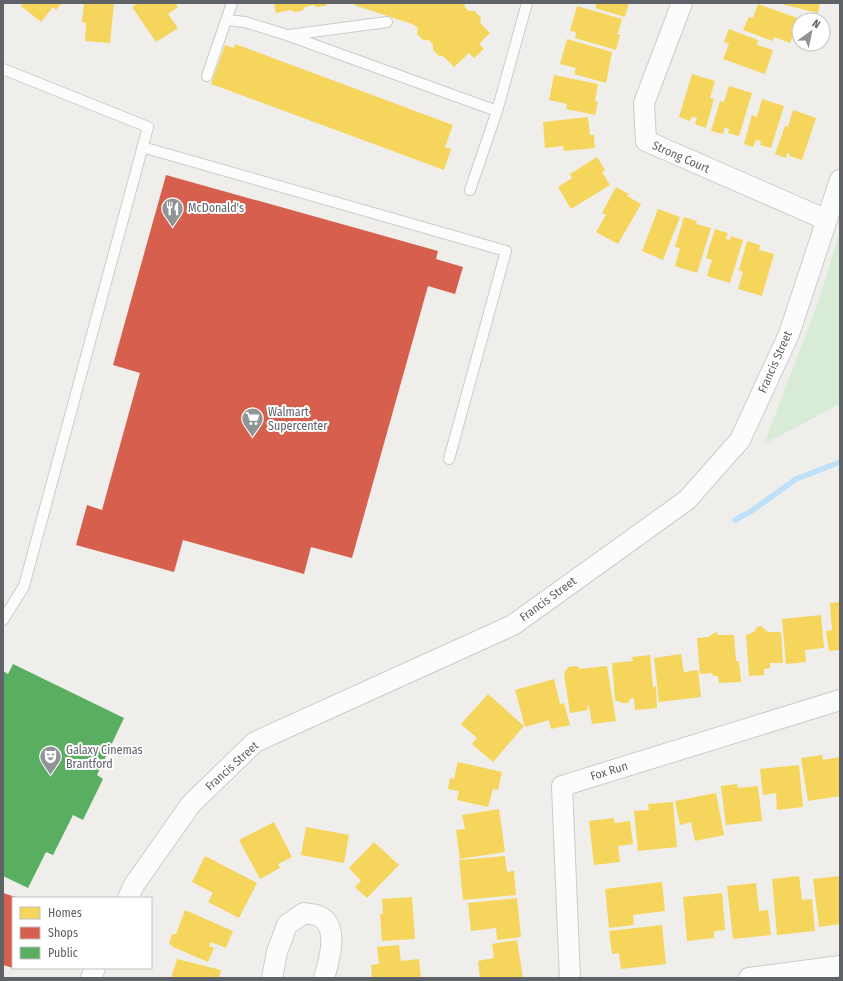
<svg xmlns="http://www.w3.org/2000/svg" width="843" height="981" viewBox="0 0 843 981" font-family="'Fira Sans Condensed',sans-serif">
<rect width="100%" height="100%" fill="#efeeea"/>
<path fill="#d8ebd6" d="M840 231V404L764 444 819 300Z"/>
<path fill="#f6d55c" d="M23 3H62L56 10 53 7 41 22 21 6Z
M84 3H114L110 43 85 41 86 23 82 22Z
M138 3H175L178 7 168 14 178 28 156 42 132 7Z
M274 3H327L326 6 317 7 313 5 305 7 302 11 294 12 291 10 276 13Z
M354 3H465L464 6 469 11H475L481 18 480 23 490 33 479 44 484 49 474 58 469 53 454 67 443 56H439L433 50V45L429 40H423L417 34 418 28 412 24 354 5Z
M597 3H629L625 17 595 8Z
M777 3H820L818 13Z
M758 4 800 19 790 43 774 37 773 41 743 30 749 17 753 18Z
M577 6 622 19 618 33H614L620 35 616 50 575 38 576 32 570 31Z
M729 29 758 40 757 45 773 50 765 74 723 59 729 44 724 42Z
M567 39 612 52 606 83 574 74 576 68 560 64Z
M235 44 453 125 445 147 451 149 444 170 211 84 225 45 234 48Z
M692 74 715 81 710 98 714 99 706 128 695 124 697 118 692 117 690 121 679 117Z
M554 75 598 84 595 101 598 102 595 115 566 109 567 104 549 100Z
M729 86 752 93 739 136 728 133 729 129 725 127 723 134 711 131 720 101 724 102Z
M762 99 784 106 771 148 760 145 761 141 756 140 753 147 744 144 752 115 757 117Z
M793 110 816 118 802 160 789 156 790 154 787 153 786 158 775 154 785 126 788 127Z
M588 117 590 135H594L595 148 564 151 563 146 545 148 543 122Z
M597 157 605 170 602 172 610 185 571 209 558 187 572 178 570 174Z
M616 187 629 194 627 196 641 204 618 244 596 232 606 215 602 213Z
M658 209 680 217 663 260 642 251Z
M684 217 697 221 696 224 711 228 697 273 675 266 680 248 675 247Z
M715 229 728 233 726 239 730 240 731 236 743 240 730 283 707 276 712 260 706 258Z
M747 241 760 245 759 250 774 254 762 296 738 289 743 272 739 270Z
M840 602V650L829 651 826 631 832 630 830 603Z
M821 615 824 648 805 650 806 662 786 664 782 619Z
M761 626 768 632H781L783 663H770V668L764 669V675L749 676 746 635 754 632 757 627Z
M716 632 718 635H734L736 661H739L741 682 719 683 718 676H713L712 673 700 674 697 638 708 637Z
M681 654 684 672 698 670 701 697 659 702 654 658Z
M650 655 653 688 656 686 657 708 635 710 634 698 630 699 628 703H622L615 700 612 663 633 661 632 657Z
M577 666 580 669 607 666 616 721 592 724 589 706H587L588 710 570 713 564 674 568 667Z
M554 679 560 704 564 703 570 725 551 729 549 720 525 727 515 690Z
M488 694 524 726 493 762 472 744 477 738 461 724Z
M822 755 823 760 840 757V796L808 801 801 758Z
M458 762 502 772 498 790 493 789 488 807 457 800 459 791 448 789 450 778 454 779Z
M799 765 803 807 777 810 776 793 763 795 760 769Z
M737 784 738 788 758 786 762 821 726 825 721 786Z
M716 793 724 835 695 841 691 822 680 825 675 801Z
M673 802 677 847 638 851 634 811 649 810 648 804Z
M499 809 505 852 460 859 456 830 465 829 462 815Z
M614 818 615 823 630 821 633 844 618 846 620 862 594 865 589 821Z
M274 822 292 857 278 864 280 868 260 879 239 840Z
M306 827 349 835 344 863 301 855Z
M374 842 399 865 367 898 355 887 361 881 349 868Z
M205 856 257 883 239 918 208 902 213 893 192 882Z
M505 856 507 872 514 871 516 895 463 900 459 860Z
M799 876 802 900 812 899 815 931 777 935 772 879Z
M840 876V924L819 927 813 879Z
M662 882 665 911 633 915 634 925 609 928 605 889Z
M756 883 759 911 768 910 771 935 733 939 727 886Z
M722 893 725 930 714 931V938L687 941 683 897Z
M412 897 415 939 382 941 380 914H383L382 899Z
M517 898 521 937 497 940 496 928 471 931 468 903Z
M185 910 233 931 226 948 211 942 209 946 214 948 208 962 173 947 169 943 172 934H176Z
M662 925 666 964 621 969 619 953 612 954 609 931Z
M517 940 523 978H480L478 961 494 958 492 944Z
M399 945 401 961 419 959 421 978H372L371 965 379 964 377 947Z
M177 959 221 970 219 978H171Z"/>
<path fill="#d6604d" d="M166 175 438 251 436 259 463 267 455 294 428 286 352 558 311 547 304 574 183 540 174 572 76 545 87 505 102 510 140 373 113 365Z
M3 893 19 898H13V968L3 965Z"/>
<path fill="#5aae61" d="M13 664 124 718 97 775 103 779 83 820 73 815 53 855 46 852 28 888 3 876V671L8 674Z"/>
<g fill="none" stroke-linecap="round" stroke-linejoin="round">
<path stroke="#bfe0f9" stroke-width="5.5" d="M735 520 750 512 796 479 840 462"/>
<defs>
<path id="lane" d="M227 20 245 22 287 35 497 111
M289 35 387 22
M3 69 148 127 24 586 3 620
M207 76 232 3
M142 147 506 251 449 459
M470 190 497 111 527 3"/>
<path id="street" d="M682 3 644 103 646 141 827 220
M128 898 134 885 191 804 255 742 513 625 687 500 740 440 789 334 840 180
M91 978 95 968
M272 978 277 952 287 925 304 913C308 914 315 914 319 916 340 926 329 961 324 978
M570 978 562 786 840 700
M749 978 840 966"/>
</defs>
<use href="#lane" stroke="#cbcccc" stroke-width="12"/>
<use href="#street" stroke="#cbcccc" stroke-width="22"/>
<use href="#lane" stroke="#fdfcfc" stroke-width="10"/>
<use href="#street" stroke="#fdfcfc" stroke-width="20"/>
</g>
<defs>
<symbol id="restaurant-pin" viewBox="-11 -11 22 30"><path d="M0 17L-7.5 6A9.5 9.5 0 1 1 7.5 6Z" fill="#919496" stroke="#fff"/><path d="M-5-6h1v4h1v-4h1v4h1v-4h1v5L-1.5 .5V6h-2V.5L-5-1ZM5-6V6H3V1.5H1.5Q1.5-4 5-6Z" fill="#fff"/></symbol>
<symbol id="supermarket-pin" viewBox="-11 -11 22 30"><path d="M0 17L-7.5 6A9.5 9.5 0 1 1 7.5 6Z" fill="#919496" stroke="#fff"/><path d="M-6-5.5h2.5l.6 2H6L4.5 2H-2.5L-4.4-4H-6ZM-1.5 3.2a1.3 1.3 0 1 0 .1 0ZM3 3.2a1.3 1.3 0 1 0 .1 0Z" fill="#fff"/></symbol>
<symbol id="theatre-pin" viewBox="-11 -11 22 30"><path d="M0 17L-7.5 6A9.5 9.5 0 1 1 7.5 6Z" fill="#919496" stroke="#fff"/><path d="M-5-5.5Q0-4 5-5.5V0Q5 5 0 6Q-5 5-5 0ZM-3.3-2.5H-1v1.5H-3.3ZM1-2.5H3.3v1.5H1ZM-2.8 1Q0 5.5 2.8 1Z" fill="#fff"/></symbol>
</defs>
<g fill-rule="evenodd">
<use href="#restaurant-pin" x="160" y="196" width="25" height="34"/>
<use href="#supermarket-pin" x="240" y="406" width="25" height="34"/>
<use href="#theatre-pin" x="38" y="744" width="25" height="34"/>
</g>
<g text-anchor="middle" dominant-baseline="central" stroke-width="4" stroke-linejoin="round" paint-order="stroke">
<g font-size="12" fill="#5f6368" stroke="#fff">
<text transform="translate(681 157) rotate(24)">Strong Court</text>
<text transform="translate(775 362) rotate(-66)">Francis Street</text>
<text transform="translate(548 599) rotate(-36)">Francis Street</text>
<text transform="translate(232 766) rotate(-42)">Francis Street</text>
<text transform="translate(609 771) rotate(-17)">Fox Run</text>
</g>
<g font-size="12" fill="#5f6368" stroke="#fff" text-anchor="start">
<text x="188" y="208">McDonald's</text>
<text x="268" y="412">Walmart<tspan x="268" dy="14">Supercenter</tspan></text>
<text x="66" y="750">Galaxy Cinemas<tspan x="66" dy="14">Brantford</tspan></text>
</g>
</g>
<rect width="843" height="981" fill="none" stroke="#5f6368" stroke-width="8"/>
<rect x="12" y="897" width="140" height="72" fill="#ffffff" stroke="#bfc1c3"/>
<rect x="20" y="907" width="20" height="12" fill="#f6d55c" stroke="#bfc1c3"/>
<text x="48" y="917" font-size="12" fill="#5f6368">Homes</text>
<rect x="20" y="927" width="20" height="12" fill="#d6604d" stroke="#bfc1c3"/>
<text x="48" y="937" font-size="12" fill="#5f6368">Shops</text>
<rect x="20" y="947" width="20" height="12" fill="#5aae61" stroke="#bfc1c3"/>
<text x="48" y="957" font-size="12" fill="#5f6368">Public</text>
<g transform="translate(811 32) rotate(33)"><circle r="19" fill="#ffffff" stroke="#bfc1c3"/>
<path d="M0-3L7 15L0 10L-7 15Z" fill="#919496"/>
<text y="-6" font-size="11" font-weight="bold" text-anchor="middle" fill="#5f6368">N</text>
</g>
</svg>
